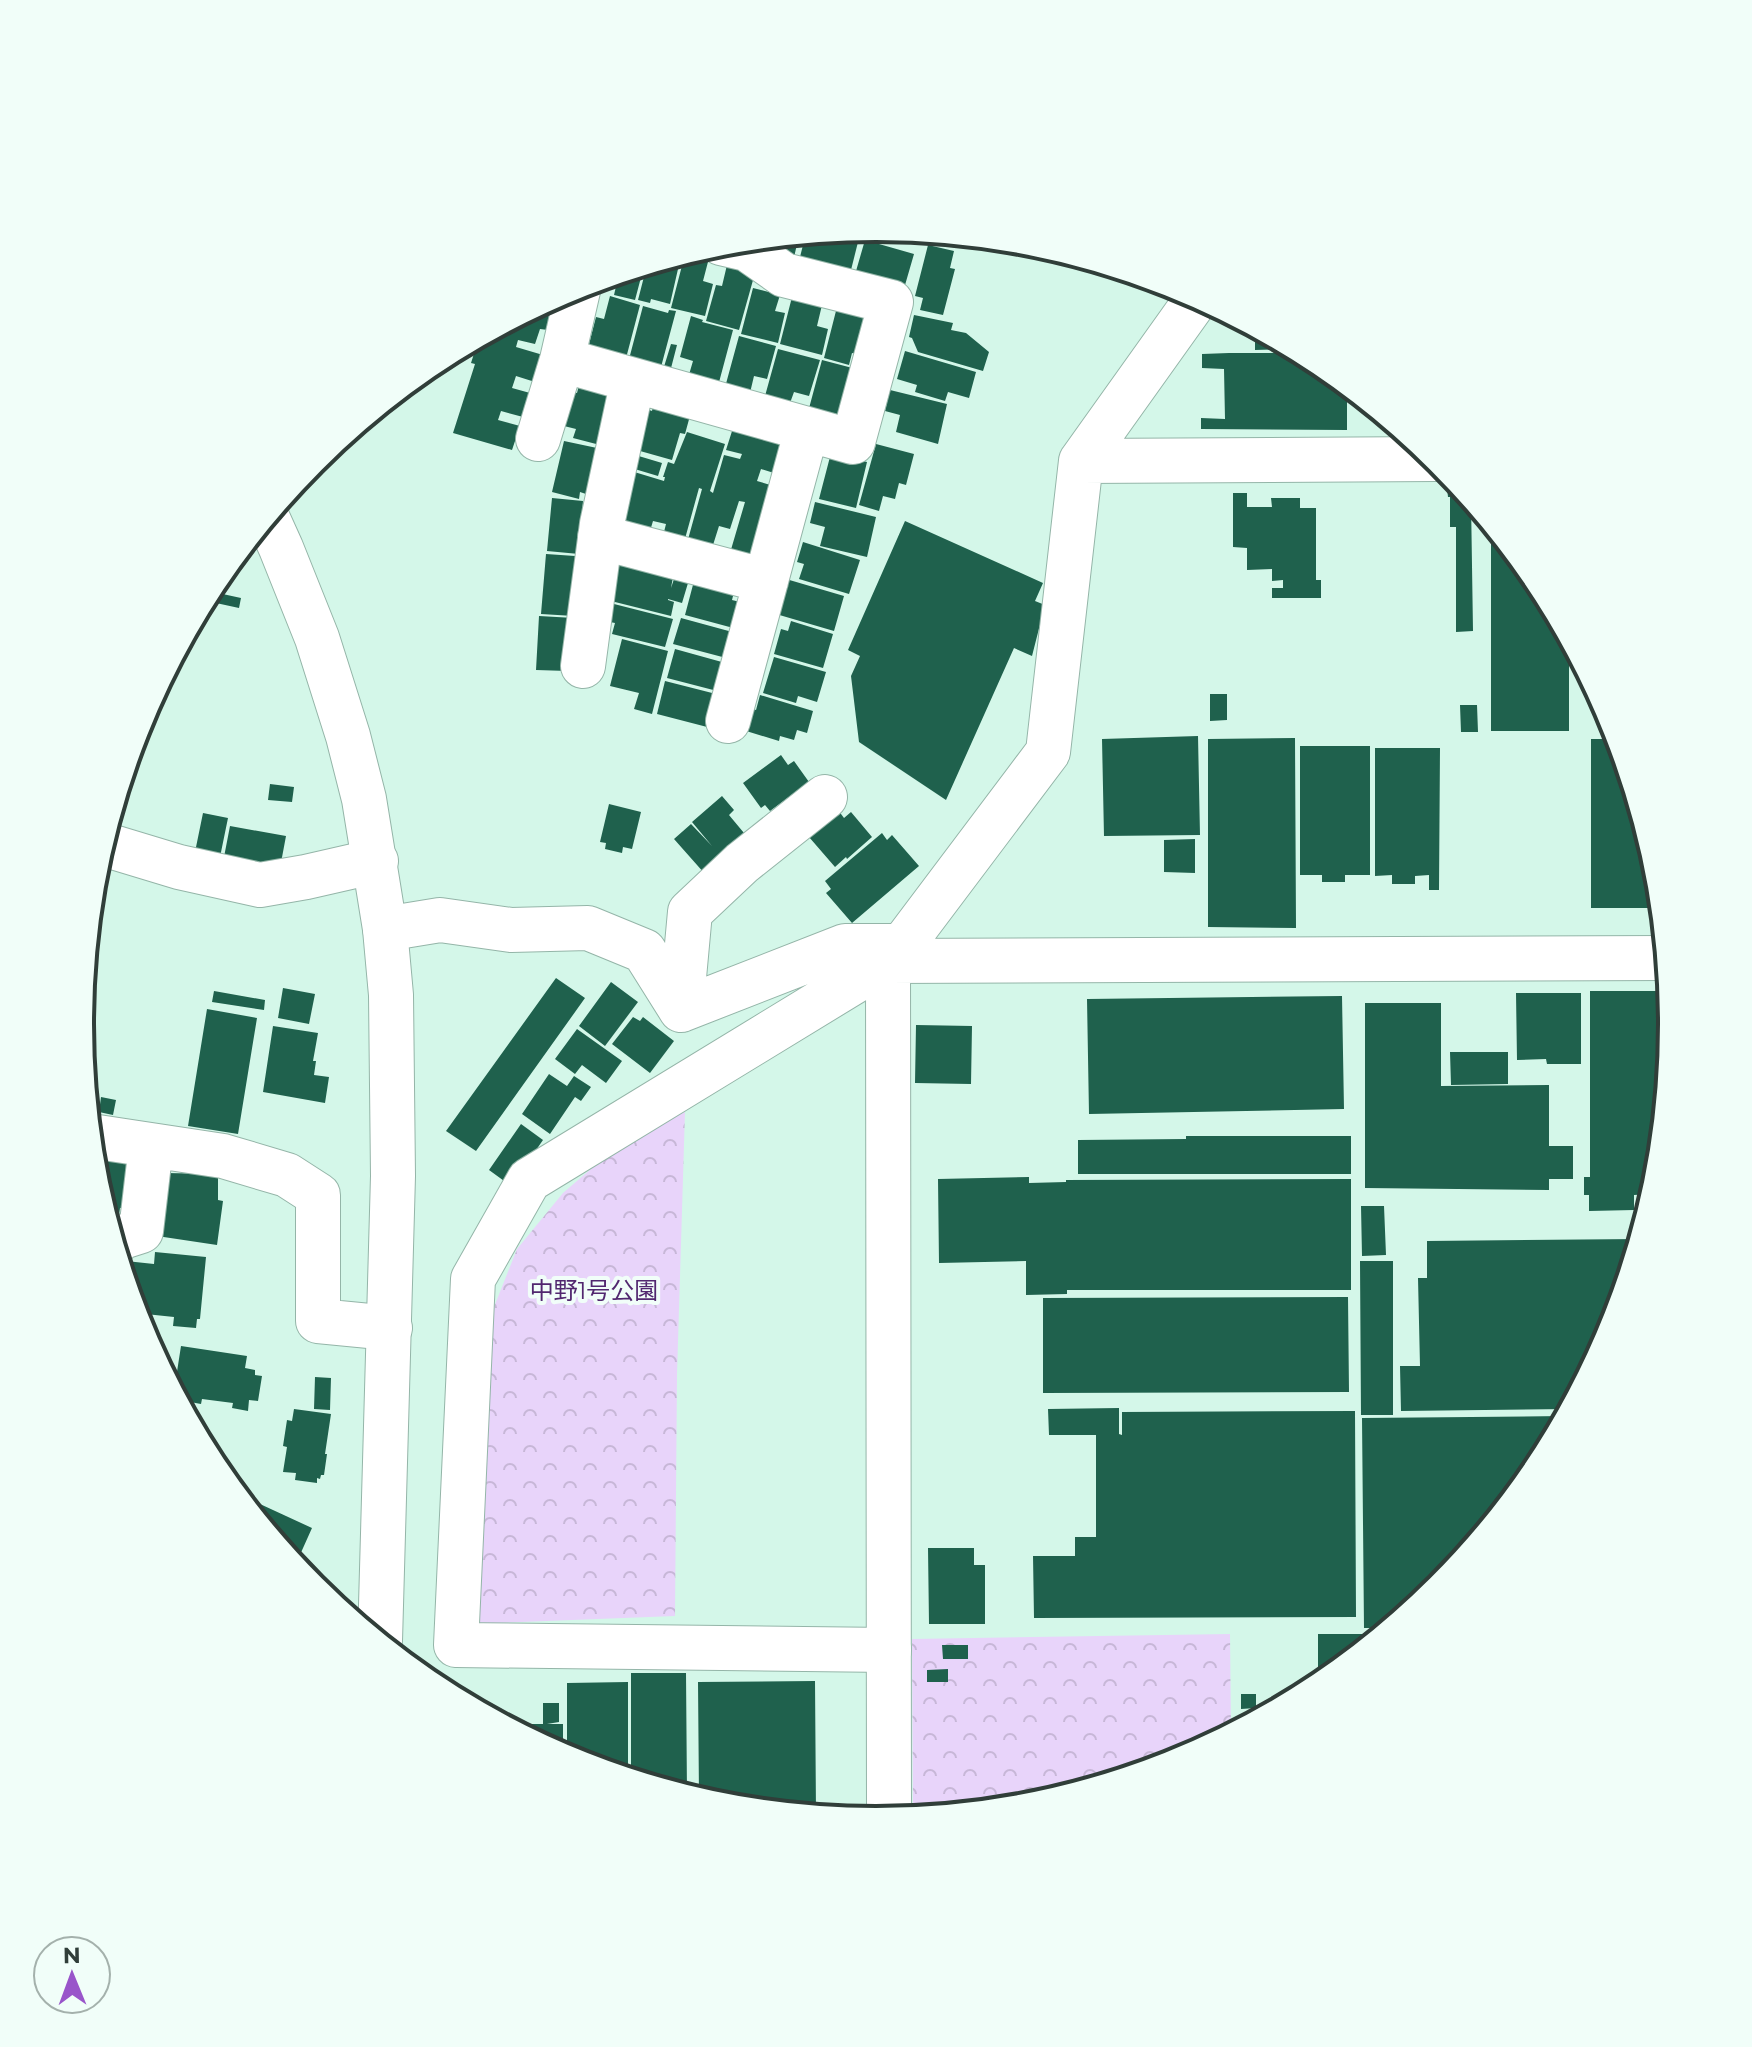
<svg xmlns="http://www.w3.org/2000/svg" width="1752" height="2047" viewBox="0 0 1752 2047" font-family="Montserrat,'Noto Sans JP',sans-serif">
<defs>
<pattern id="park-crowns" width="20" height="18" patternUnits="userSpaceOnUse" patternTransform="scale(2)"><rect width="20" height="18" fill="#e8d4fa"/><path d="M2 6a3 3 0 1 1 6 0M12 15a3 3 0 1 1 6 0" fill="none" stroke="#c7b7d7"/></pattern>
</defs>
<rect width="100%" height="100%" fill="#d4f7e9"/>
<path fill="url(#park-crowns)" d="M685 1112 677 1375 675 1616 468 1624 494 1307 517 1249 563 1193 613 1150Z
M1230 1634 1231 1732 1180 1759 1031 1804 913 1816 912 1639Z"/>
<path fill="#1f614d" d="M799 235 793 262 768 238Z
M836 236 858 242 849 278 798 265 805 237 834 245Z
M865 240 914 254 903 292 854 278Z
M928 245 954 251 950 268 955 269 943 315 920 310 923 298 915 296Z
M690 252 709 258 703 281 713 284 705 316 671 308 685 254Z
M669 258 667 266 678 269 670 304 651 299 650 303 638 300 647 265Z
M727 265 755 273 739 330 706 321 716 285 722 286Z
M644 266 635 300 614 295 617 282 602 279Z
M753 288 780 295 775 311 785 313 778 343 741 334Z
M610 296 640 305 625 362 587 352 596 317 604 319Z
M792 297 822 305 817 326 828 329 822 355 780 344Z
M643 306 668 313 669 310 676 311 661 367 628 363Z
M537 307 554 312 548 330 540 329 535 344 518 340 516 347 543 355 535 382 516 376 512 388 530 393 523 417 501 411 498 420 520 426 512 450 453 433 475 364 471 363 479 338Z
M837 307 866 314 865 356 852 353 849 365 824 358Z
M914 315 953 323 951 330 966 333 989 352 983 371 918 352 912 338 909 337Z
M691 316 703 320 702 322 733 330 718 386 688 378 693 361 680 357Z
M1255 328 1284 344 1295 349 1255 350Z
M739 336 776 346 767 379 754 376 749 397 724 391Z
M671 344 677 345 670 372 663 370Z
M778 349 820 360 809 396 794 392 790 403 765 396Z
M905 351 976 372 969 398 948 392 945 401 915 392 917 385 897 379Z
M1229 353H1302L1319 362 1347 385V430L1201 429V418L1225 419 1224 369 1202 368V354Z
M822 360 860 370 850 405 841 403 836 420 808 412Z
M579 385 609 393 600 445 573 438 576 429 560 425 569 391 577 393Z
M890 390 947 404 938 444 896 432 900 415 885 411Z
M654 401 691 412 685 434 680 433 672 460 633 449 644 408 652 411Z
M733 428 783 443 774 473 761 469 757 481 777 487 754 560 730 553 745 502 739 501 730 529 719 526 713 545 687 543 702 489 699 488 683 546 662 540 666 524 653 521 650 531 617 521 631 471 664 481 665 477H663L668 462 674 464 687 432 725 444 710 491 713 493 724 455 740 459 742 454 726 450Z
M564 441 597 448 589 495 580 492 579 499 552 492Z
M876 444 914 454 906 485 899 483 895 499 883 496 879 511 859 505Z
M831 453 867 462 856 508 819 499Z
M632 454 662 463 658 476 628 467Z
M1447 488H1461L1468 496 1456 497 1469 498 1471 500 1473 631 1456 632V527H1450V497H1448Z
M1233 493H1247V507H1272L1271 498H1300V508H1316V580H1321V598H1272V588H1283V580L1272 581V569L1247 570V548L1233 547Z
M552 498 583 501 579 554 547 551Z
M815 502 876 517 867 557 820 546 825 527 810 523Z
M905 521 1043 583 1035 601 1045 605 1032 656 1014 648 946 800 859 742 851 676 860 656 848 650Z
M1491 524 1538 582 1569 640V731H1491Z
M803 542 860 560 849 594 799 579 804 564 797 562Z
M546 554 575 556 574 616 541 614Z
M617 563 673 577 671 588 674 579 688 583 682 603 668 599V600L674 602 671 616 607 600Z
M786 579 844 596 834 631 776 614Z
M694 581 734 592 732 600 744 603 737 629 685 615Z
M218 593 241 598 239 608 216 603Z
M614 604 673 619 665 647 612 634 615 623 610 622Z
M539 616 574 618 568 671 536 670Z
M681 618 736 633 730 659 673 644Z
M791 621 833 634 823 668 774 654 781 629 788 631Z
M622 639 668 651 652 714 634 709 639 693 610 686Z
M675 649 729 664 721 692 667 678Z
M774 657 826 672 817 702 798 696 796 703 763 693Z
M665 681 720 695 711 728 657 714Z
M1210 694H1227V720L1210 721Z
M760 695 813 711 807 733 797 730 794 740 780 736 779 741 743 730 750 708 756 710Z
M1460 705H1477L1478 732H1461Z
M1198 736 1200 835 1104 836 1102 739Z
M1295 738 1296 928 1208 927V739Z
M1591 739H1618L1657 869 1661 908H1591Z
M1300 746H1370V875H1345V882H1322V875H1300Z
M1375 748H1440L1439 890H1429V875L1415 876V884H1392V875L1375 876Z
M781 755 788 765 794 761 809 782 770 811 765 805 761 808 743 783Z
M270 784 294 787 292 802 268 800Z
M722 796 734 810 729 815 744 833 705 874 674 839 691 824 712 846 692 822Z
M609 804 641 812 632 849 623 847 622 853 605 849 606 843 600 842Z
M838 810 844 818 851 812 872 837 847 859 846 857 835 867 809 837Z
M203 813 228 818 220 857 195 852Z
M230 826 286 836 280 868 224 857Z
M882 833 887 840 892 835 919 866 852 923 826 893 831 889 825 881Z
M1195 839V873L1164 872V840Z
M556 978 585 998 476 1151 446 1131Z
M611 982 638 1002 605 1046 579 1026Z
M283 988 315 994 309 1024 278 1018Z
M214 991 265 1000 264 1010 212 1002Z
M1590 991H1669L1672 1024 1657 1179 1652 1194 1634 1195V1210L1589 1211V1195H1584V1177H1590Z
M1516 993H1581V1064H1547L1546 1059 1517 1060Z
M1342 996 1344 1109 1089 1114 1087 999Z
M1365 1003H1441V1086L1549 1085V1146H1573V1179H1549V1190L1365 1188Z
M207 1009 257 1018 238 1134 188 1126Z
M633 1017 640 1021 643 1017 674 1041 650 1073 612 1044Z
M916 1025 972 1026 971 1084 915 1083Z
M273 1026 318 1033 313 1061H316L314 1075 329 1077 325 1103 263 1092Z
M577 1029 622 1061 606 1083 582 1065 575 1074 555 1059Z
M1450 1052H1508V1084L1451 1085Z
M549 1074 567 1086 574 1076 591 1087 581 1101 575 1097 550 1134 522 1114Z
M101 1097 116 1100 113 1115 99 1112Z
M521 1124 543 1140 511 1186 489 1170Z
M1186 1136H1351V1174H1078V1140L1186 1139Z
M93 1156 127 1160 122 1208H120L119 1215 110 1221H108L95 1178Z
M165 1173 218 1174V1200L223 1201 217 1245 157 1236Z
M1029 1177V1183L1066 1182V1180L1351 1179V1290H1067V1294L1026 1295V1261L939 1263 938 1179Z
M1361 1206H1384L1386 1255 1362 1256Z
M1639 1239 1611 1329 1568 1409 1401 1411 1400 1366H1420L1418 1278H1427V1241Z
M155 1252 206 1257 200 1319H197L196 1328 173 1326 174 1317 136 1313 125 1277 126 1261 154 1264Z
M1360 1261H1393V1415H1361Z
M1348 1297 1349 1392 1043 1393V1298Z
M140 1326 157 1328 155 1343H148Z
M181 1346 247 1356 245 1368 255 1370V1375L262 1376 258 1401 249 1400 248 1411 232 1408 233 1403 202 1399 201 1404 179 1400 174 1391Z
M315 1377 331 1378 330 1410 314 1409Z
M1119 1408V1434L1122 1435V1412L1355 1411 1356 1617 1034 1618 1033 1556H1075V1537H1096V1435H1049L1048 1409Z
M294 1409 331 1414 325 1454H327L324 1475H321L320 1479 317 1478V1483L295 1480 296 1473 283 1472 287 1447 283 1446 287 1420 292 1421Z
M1564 1416 1538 1466 1439 1587 1389 1628H1364L1362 1418Z
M249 1499 312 1528 299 1557 292 1554 290 1558 246 1505Z
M928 1548H974V1565H985V1624H929Z
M1318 1634H1381L1318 1685Z
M942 1645H968V1659H943Z
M948 1669V1682H927V1670Z
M631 1673H686L687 1794 631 1777Z
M815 1681 816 1814 720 1804 699 1798 698 1682Z
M628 1682V1776L567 1756V1683Z
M1241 1694H1256V1708L1241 1709Z
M543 1703H559V1722L547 1724H563V1755L507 1724H543Z"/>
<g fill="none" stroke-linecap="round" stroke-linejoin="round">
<defs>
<path id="minor" d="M562 360 853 442 891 302 784 275 747 249 721 243
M538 439 562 360 579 286
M600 537 766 581
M583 666 602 524 633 380
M728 721 807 429
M103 844 179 867 260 885 306 877 376 861
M385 929 440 920 511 930 588 928 644 951 681 1010
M888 961 529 1180 473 1279 456 1645 889 1650
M681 1010 690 912 742 863 825 797
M681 1010 845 946H902
M91 1136 223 1156 287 1175 318 1195V1321L390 1328
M115 1244 116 1239 141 1231 151 1146"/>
<path id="tertiary" d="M1081 461 1437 459
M267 517 281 548 317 638 348 736 364 799 385 929 391 995 393 1176 380 1641
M888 961 1666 958
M889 1818 888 961 902 946 1048 752 1081 461 1198 297"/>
</defs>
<use href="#minor" stroke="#94b5a8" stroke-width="46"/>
<use href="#tertiary" stroke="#94b5a8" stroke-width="46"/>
<use href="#minor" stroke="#fff" stroke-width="44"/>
<use href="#tertiary" stroke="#fff" stroke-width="44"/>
</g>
<g text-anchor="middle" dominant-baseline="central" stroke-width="8" stroke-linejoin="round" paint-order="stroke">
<g font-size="24" fill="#51276f" stroke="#f1fef9">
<text x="594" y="1290">中野1号公園</text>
</g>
</g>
<path d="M0 0H1752V2047H0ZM94 1024a782 782 0 1 1 1564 0a782 782 0 1 1-1564 0Z" fill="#f1fef9" fill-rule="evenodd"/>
<path fill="none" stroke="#303e39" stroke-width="4" d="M94 1024a782 782 0 1 1 1564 0a782 782 0 1 1-1564 0Z"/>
<g transform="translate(72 1975) rotate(359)"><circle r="38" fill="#f1fef9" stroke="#a4b1ac" stroke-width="2"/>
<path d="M0-6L14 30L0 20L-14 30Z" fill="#9955ca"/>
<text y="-12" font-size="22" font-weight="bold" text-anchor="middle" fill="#303e39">N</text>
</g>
</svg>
